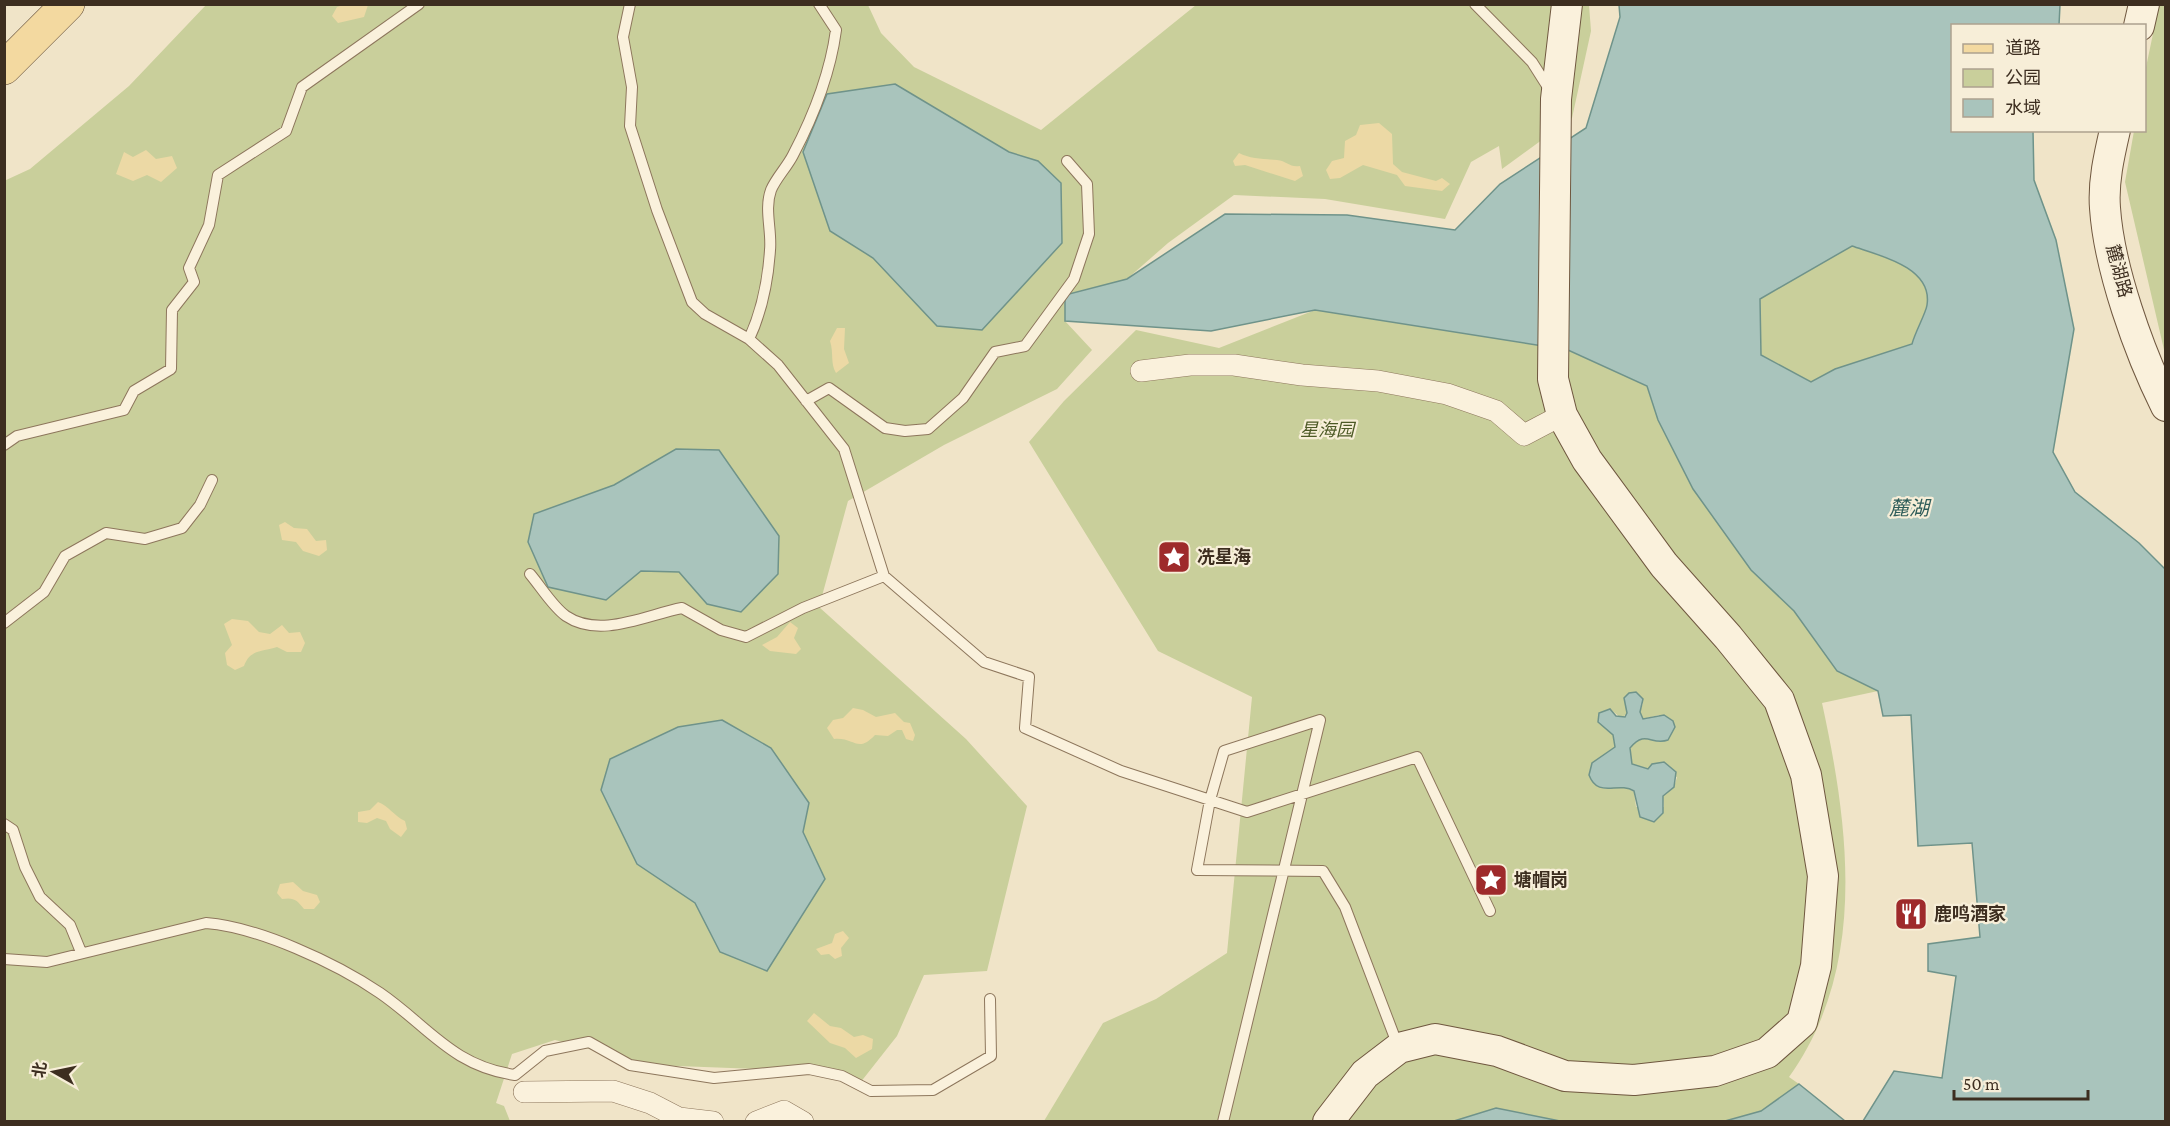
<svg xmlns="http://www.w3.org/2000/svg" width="2170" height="1126" viewBox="0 0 2170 1126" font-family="'Crimson Pro','Noto Sans SC',serif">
<rect width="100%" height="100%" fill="#f0e4c8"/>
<path fill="#c9cf9b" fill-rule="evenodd" d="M206 5H868L881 33 914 67 1041 130 1196 5H1589L1591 31 1572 118 1502 169 1499 146 1471 162 1445 219 1325 199 1234 195 1168 243 1127 279 1065 295V321L1092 350 1057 389 944 445 848 501 819 607 966 739 1027 806 987 971 924 975 897 1036 860 1083 783 1070 651 1065 555 1040 512 1054 496 1103 504 1106 510 1121H5L4 181 30 169 129 86Z
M2159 5H2165V354L2125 182 2134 131 2144 130 2145 72Z
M1852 246C1878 255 1933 267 1927 305 1926 313 1915 331 1912 344L1835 369 1811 382 1761 355 1760 299Z
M1315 310 1568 350 1647 386 1658 420 1693 489 1751 570 1794 611 1837 670 1878 691 1822 703C1849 827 1868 967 1789 1077L1799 1084 1761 1111 1725 1121H1560L1496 1108 1454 1122 1044 1121 1103 1023 1156 999 1227 953 1252 697 1158 651 1029 442 1064 401 1136 330 1219 348ZM1643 703 1640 712 1643 719 1659 715V742C1639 734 1625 742 1632 764L1677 777 1674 787 1663 796 1664 807H1636L1634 792 1626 787 1591 781C1584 759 1606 760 1615 747L1613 735 1598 719 1599 713 1610 709 1621 718Z"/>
<path fill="#ecd9a5" d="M347 4 368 5 364 17 338 23 332 16 337 7Z
M1379 123 1392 134 1393 164 1402 172 1436 181 1442 178 1450 184 1442 191 1405 186 1397 175 1363 165 1340 178 1330 179 1326 170 1332 161 1344 158 1345 141 1356 135 1360 125Z
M146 150 156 159 172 156 177 168 161 182 147 175 133 181 116 174 124 152 133 157Z
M1239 153C1250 159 1265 159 1277 160 1287 161 1290 168 1300 166L1303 176 1295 181 1245 165 1235 166 1233 161Z
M837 328H845L844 349 849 363 836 373C830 363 834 353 830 341Z
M285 522 294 528 307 529 316 541 326 540 327 550 319 556 303 551 296 542 282 540 279 525Z
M232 619 248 621 259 632 270 634 282 625 289 633 300 632 305 643 301 652H287L277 647C262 652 250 649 244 666L235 670 227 665 225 653 232 645 224 624Z
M790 622 798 628 794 638 801 649 796 654 770 651 762 645 777 637Z
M853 708 863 710 876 717 895 713 904 722 910 723 915 735 913 741 906 739 902 730H897L888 736 875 735C857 754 855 737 834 739L827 728 833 720 843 718Z
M378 802C389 806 394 816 405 821L407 829 401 837 390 829 386 821 377 818 367 823 358 822V812L370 810Z
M293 882 303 891 317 895 320 902 314 909H304C297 900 294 897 282 899L277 893 280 884Z
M843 931 849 938 841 948 842 956 835 959 829 954 821 955 816 949 832 943 835 934Z
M814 1013 830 1026 841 1028 854 1037 863 1035 873 1039 872 1049 856 1058 845 1048 830 1043 807 1021Z"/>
<path fill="#a9c4bc" stroke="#6f938a" stroke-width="1.5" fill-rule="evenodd" d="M1619 5H2060L2059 25 1952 26V130L2033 131 2034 180 2056 240 2074 329 2053 452 2075 492 2139 543 2165 569V1121H1863L1894 1071 1942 1078 1956 976 1928 971V944L1980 937 1972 843 1918 846 1911 715 1883 716 1878 691 1837 671 1794 611 1751 570 1693 489 1658 420 1647 386 1568 350 1315 310 1211 331 1065 321V295L1127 279 1225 214 1347 215 1455 230 1500 184 1586 128 1620 17ZM1852 246C1878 255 1933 267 1927 305 1926 313 1915 332 1912 344L1835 369 1811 382 1761 355 1760 299Z
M895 84 1009 152 1038 161 1061 183 1062 243 982 330 937 326 873 258 830 231 803 152 827 94Z
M676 449 719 450 779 536 778 574 741 612 707 604 679 572 641 571 606 600 548 587 528 542 534 514 614 485Z
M1636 692 1643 699 1640 712 1643 719 1664 715 1673 721 1675 727 1668 740C1651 746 1646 729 1630 748L1632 764 1648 769 1652 764 1664 762 1676 772 1674 787 1663 796V813L1654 822 1640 817 1634 791C1618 781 1598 799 1589 775L1592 763 1615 747 1613 735 1598 722 1599 713 1610 709 1616 716 1625 717 1627 713 1624 698 1629 693Z
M722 720 771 748 809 803 803 832 825 879 767 971 720 952 695 903 637 864 601 790 610 759 678 727Z
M1799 1084 1845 1121H1725L1761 1111Z
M1496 1108 1560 1121H1454Z"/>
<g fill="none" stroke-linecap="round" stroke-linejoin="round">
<defs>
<path id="lane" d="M630 4 623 37 632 87 630 126 657 210 692 302 705 314 749 339 778 365 844 449 884 576
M1475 4 1532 62 1551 92
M749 339C762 311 768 281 770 250 772 231 764 209 771 190 776 178 787 167 793 155 814 115 830 75 836 30L819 4
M806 401 829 388 885 428 905 431 928 429 963 398 995 352 1025 346 1074 279 1089 234 1087 184 1067 161
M4 445 17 436 124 410 134 391 171 369 172 310 194 282 189 268 209 225 218 175 286 131 302 87 419 4
M530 574C541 587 553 607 566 616 600 639 646 615 682 608L721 630 746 637 803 608 884 576 984 662 1029 677 1025 728 1121 771 1247 812 1417 757 1490 911
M4 623 44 592 65 556 106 533 145 539 182 528 200 505 212 480
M4 824 13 830 25 867 40 897 70 925 81 952
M4 959 47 962 206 923C258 927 336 963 380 993 428 1026 452 1066 515 1075L545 1051 589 1042 630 1065 714 1078 809 1069 842 1076 871 1091 933 1090 991 1056 990 999
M1223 1122C1255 988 1288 854 1320 720L1224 751 1210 800 1197 870 1323 871 1345 907 1398 1046"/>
<path id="street" d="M1141 371 1190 365H1234L1302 375 1378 381 1447 394 1496 411 1524 435 1562 415
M524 1092 613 1091 650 1103 679 1118 713 1122
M756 1122 784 1111 803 1122"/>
<path id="secondary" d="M2139 26 2144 4
M2115 130C2109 156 2103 182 2105 208 2109 268 2139 352 2166 406
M1328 1122 1365 1074 1399 1048 1435 1039 1497 1051 1565 1076 1634 1080 1715 1071 1767 1053 1802 1022 1816 966 1823 876 1806 775 1779 700 1728 637 1664 565 1587 460 1562 415 1553 379 1556 99 1567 4"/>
<path id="primary" d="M4 68 68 4"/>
</defs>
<use href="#lane" stroke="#8d765c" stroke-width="12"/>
<use href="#street" stroke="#8d765c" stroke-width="22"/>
<use href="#secondary" stroke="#6f573f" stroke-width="32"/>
<use href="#primary" stroke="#5b4430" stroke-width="34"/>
<use href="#lane" stroke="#faf1dc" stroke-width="10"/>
<use href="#street" stroke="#faf1dc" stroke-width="21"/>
<use href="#secondary" stroke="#faf1dc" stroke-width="30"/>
<use href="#primary" stroke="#f3d9a0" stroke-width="33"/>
</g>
<defs>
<symbol id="sight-square" viewBox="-11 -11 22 22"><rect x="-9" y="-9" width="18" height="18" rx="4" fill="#9e2a2b" stroke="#f7eed8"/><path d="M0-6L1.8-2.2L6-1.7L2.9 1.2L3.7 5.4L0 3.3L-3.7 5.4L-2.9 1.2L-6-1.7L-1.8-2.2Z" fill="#fff"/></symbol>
<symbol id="restaurant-square" viewBox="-11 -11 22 22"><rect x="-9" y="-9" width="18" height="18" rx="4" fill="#9e2a2b" stroke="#f7eed8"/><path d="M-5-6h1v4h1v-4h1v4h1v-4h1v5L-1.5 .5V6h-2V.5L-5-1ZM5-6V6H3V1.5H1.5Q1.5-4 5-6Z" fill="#fff"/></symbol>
</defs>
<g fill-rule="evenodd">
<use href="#sight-square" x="1155" y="538" width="38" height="38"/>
<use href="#sight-square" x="1472" y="861" width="38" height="38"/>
<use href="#restaurant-square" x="1892" y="895" width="38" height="38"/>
</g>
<g text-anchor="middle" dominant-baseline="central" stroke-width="4.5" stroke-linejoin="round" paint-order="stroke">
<g font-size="18" fill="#3d2e20" stroke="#f7eed8">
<text transform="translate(2119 271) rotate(75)">麓湖路</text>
</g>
<g font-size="18" font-style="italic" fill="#4d5a26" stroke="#f7eed8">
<text x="1327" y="430">星海园</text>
</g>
<g font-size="18" font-weight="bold" fill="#3d2e20" stroke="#f7eed8" text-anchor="start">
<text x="1197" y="557">冼星海</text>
<text x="1514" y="880">塘帽岗</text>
<text x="1934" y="914">鹿鸣酒家</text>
</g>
<g font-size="20" font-style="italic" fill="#2f5d5a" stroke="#f7eed8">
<text x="1909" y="508">麓湖</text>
</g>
</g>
<rect width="2170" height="1126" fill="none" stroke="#3d2e20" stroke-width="12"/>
<rect x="1951" y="24" width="195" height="108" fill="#f7eed8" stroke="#ada18e" stroke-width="1.5"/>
<rect x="1963" y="44" width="30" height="9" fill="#f3d9a0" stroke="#ada18e" stroke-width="1.5"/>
<text x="2005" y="54" font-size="18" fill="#3d2e20">道路</text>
<rect x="1963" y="69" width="30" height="18" fill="#c9cf9b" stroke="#ada18e" stroke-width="1.5"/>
<text x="2005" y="84" font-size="18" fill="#3d2e20">公园</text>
<rect x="1963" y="99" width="30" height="18" fill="#a9c4bc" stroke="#ada18e" stroke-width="1.5"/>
<text x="2005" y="114" font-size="18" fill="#3d2e20">水域</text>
<g transform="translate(54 1072) rotate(279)" stroke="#f7eed8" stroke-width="4.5" paint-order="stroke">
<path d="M0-4.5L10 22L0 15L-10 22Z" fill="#3d2e20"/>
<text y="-9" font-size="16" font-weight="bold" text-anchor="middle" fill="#3d2e20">北</text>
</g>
<path d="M1954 1090v9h134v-9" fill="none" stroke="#3d2e20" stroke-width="3"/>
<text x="1963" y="1090" font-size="18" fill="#3d2e20" stroke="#f7eed8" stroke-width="4.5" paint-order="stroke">50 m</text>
</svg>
